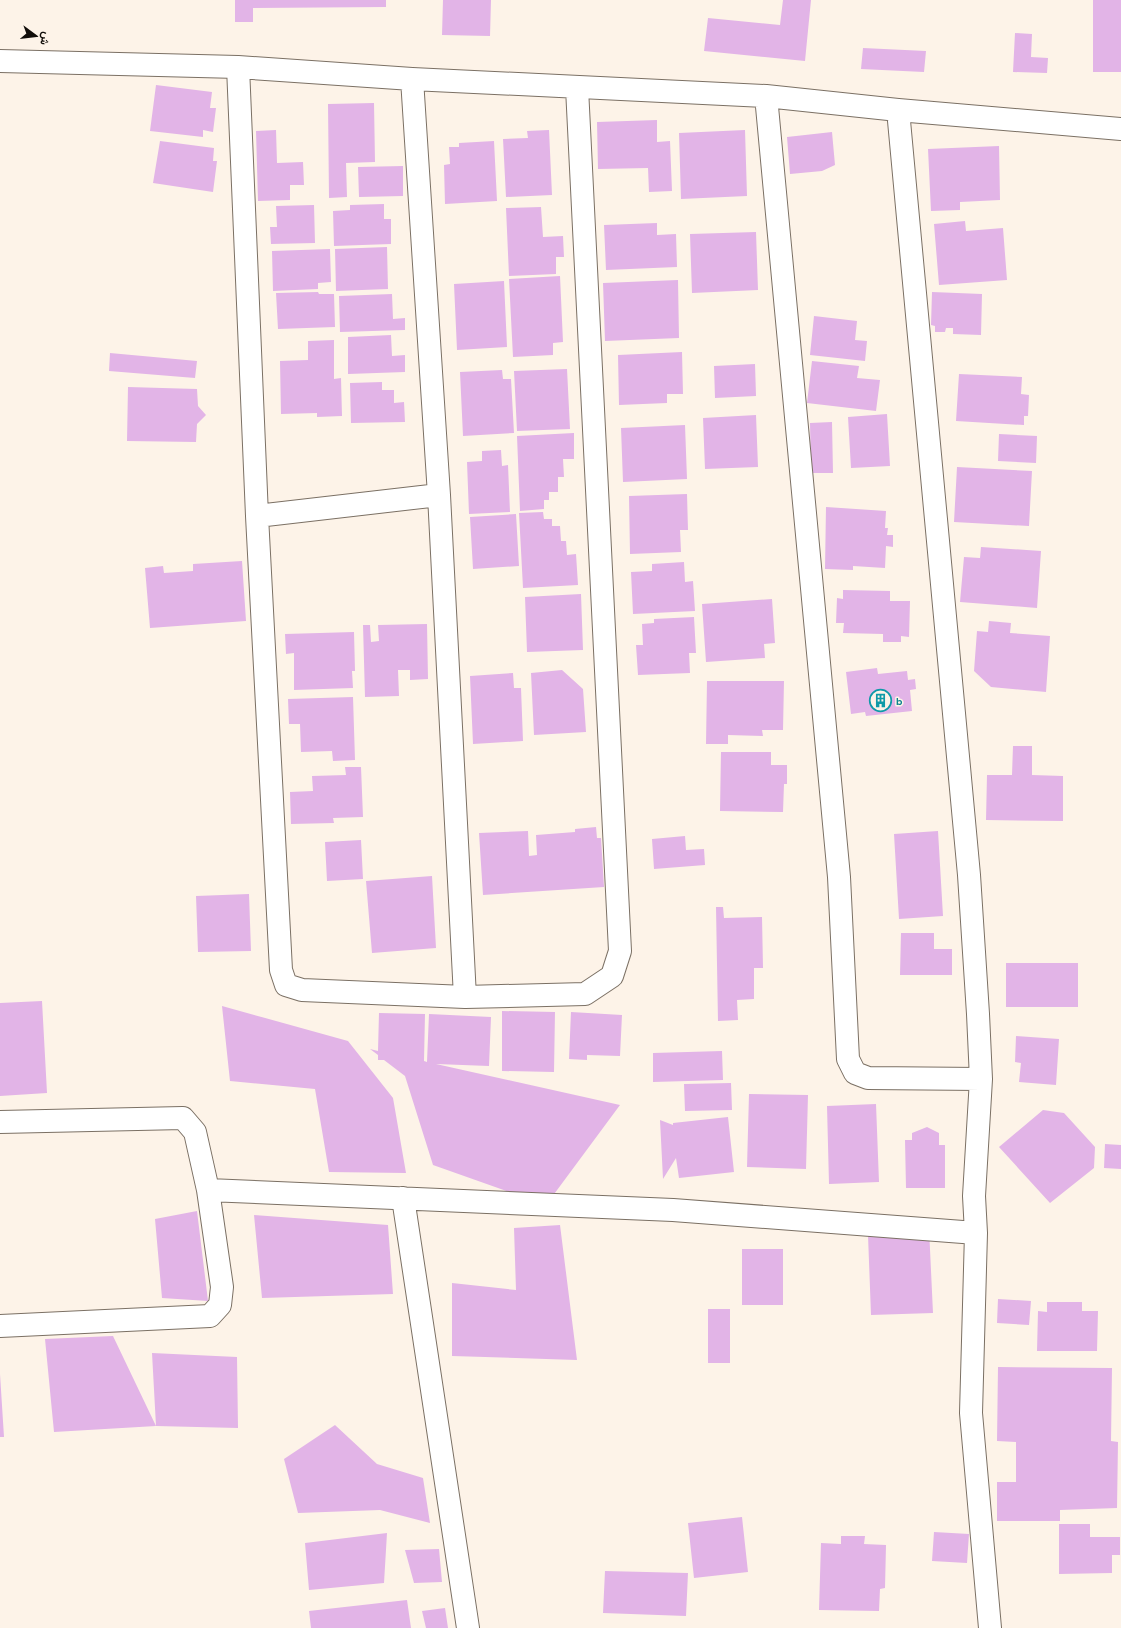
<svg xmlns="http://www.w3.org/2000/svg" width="1121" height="1628" viewBox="0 0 1121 1628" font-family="'DM Sans',Vazirmatn,sans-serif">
<rect width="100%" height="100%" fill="#fdf3e8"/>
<path fill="#e2b4e7" d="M235 0H386V7L253 8V22H235Z
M443 0H491L490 36 442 35Z
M783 0H811L805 61 704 51 708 18 780 25Z
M1093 0H1121V72H1093Z
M1015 33 1032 34 1031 57 1048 58 1047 73 1013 72Z
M863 48 926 51 924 72 861 69Z
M156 85 212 92 210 108H216L213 132 203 130V137L150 131Z
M374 103 375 162 346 163 347 197 329 198 328 104Z
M657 120V142L670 141 672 191 649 192 648 168 598 169 597 122Z
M276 130 277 163 303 162 304 185H290V200L258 201 256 131Z
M549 130 552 195 506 197 503 139 528 138 527 131Z
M745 130 747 196 681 199 679 133Z
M832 132 835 165 822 171 790 174 787 137Z
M160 141 214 148 213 161H217L213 192 153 183Z
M494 141 497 201 445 204 444 165 450 164 449 147H459V143Z
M999 146 1000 200 960 202V210L931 211 928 149Z
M403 166V196L359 197 358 167Z
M384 204V219H391V244L334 246 333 211 350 210V205Z
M314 205 315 243 271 244 270 227H277L276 206Z
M541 207 543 237 563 236 564 257H556V274L509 276 506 208Z
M965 221 966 231 1003 228 1007 280 939 285 934 224Z
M657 223V235L676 234 677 267 606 270 604 225Z
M756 232 758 290 692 293 690 234Z
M387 247 388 289 336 291 335 249Z
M330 249 331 282 318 283V289L273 291 272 251Z
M560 276 563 342 553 343V355L513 357 509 279Z
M678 280 679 338 605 341 603 283Z
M504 281 507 347 457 350 454 284Z
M318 292 319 294H334L335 327 278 329 276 293Z
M932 292 982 294 981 335 953 334V328H946L945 332H935V326L931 325Z
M392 294 393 319 405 318V330L340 332 339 296Z
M814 316 857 321 855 340 867 341 865 361 810 355Z
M391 335 392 356 405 355V372L348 374V337Z
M334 340V379L341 378 342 416 317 417V413L281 414 280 361 308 360V341Z
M682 352 683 394H667V403L619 405 618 355Z
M110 353 197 361 195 378 109 371Z
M812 361 859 366 857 378 880 380 876 411 807 403Z
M755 364 756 396 715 398 714 366Z
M567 369 570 429 517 431 514 371Z
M502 370 503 379H511L514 433 463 436 460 372Z
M959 374 1022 377 1021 394 1029 395 1028 416H1024V425L956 421Z
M382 382V390H394V403L404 402 405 422 351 423 350 383Z
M128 387 197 389 198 406 206 415 197 424 196 442 127 441Z
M887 414 890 466 851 468 848 417Z
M756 415 758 467 705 469 703 418Z
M832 422 833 473H811L810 423Z
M685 425 687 479 623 482 621 428Z
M574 433V459H563L564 477H558V492H549V500H544V509L520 511 517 436Z
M999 434 1037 436 1036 463 998 461Z
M501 450 502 466 508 465 510 512 469 514 467 462 482 461V451Z
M957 467 1032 471 1029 526 954 522Z
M687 494 688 530H680L681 552 630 554 629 496Z
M826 507 886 511 885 528H888L887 535H893V547L886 546 885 568 853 566V570L825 569Z
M543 512 544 519H552V526H560L561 541H566L567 555 576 554 578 585 523 588 519 513Z
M516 514 519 566 473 569 470 517Z
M981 547 1041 551 1037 608 960 602 964 557 980 558Z
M242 561 246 621 150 628 145 568 163 566 164 573 193 571V564Z
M684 562 685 582 693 581 695 611 633 614 631 572 652 571V564Z
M843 590 890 591V601H910L909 637 901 636V642H883V634L843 633 844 623H836L837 598 843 599Z
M581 594 583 650 527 652 525 597Z
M772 599 775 643 764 644 765 658 706 662 702 604Z
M694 617 696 653H689L690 673 638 675 636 645H643L642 624 654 623V619Z
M989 621 1011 623 1010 633 1050 636 1046 692 991 687 974 671 977 631 988 632Z
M427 624 428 679 410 680V670H398L399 696 365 697 363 625H370L371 642 379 641 378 625Z
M354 632 355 671H352L353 688 294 690V653L286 654 285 634Z
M877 668 878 674 907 671 908 680 915 679 916 689 910 690 912 711 866 716 865 712 851 714 846 672Z
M562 670 583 689 586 732 534 735 531 673Z
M513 673 514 688H521L523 741 473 744 470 676Z
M707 681H784L783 730H762L763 736 728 735V744H706Z
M353 697 355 760 333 761 332 751 301 752 300 724H289L288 699Z
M1013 746H1032V775L1063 776V821L986 820 987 775H1012Z
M721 752H771V765H787V784H784L783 812 720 811Z
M345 767H361L363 817 333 818 334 823 291 824 290 792 313 791 312 776 346 775Z
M596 827 597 838H601L604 887 483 895 479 833 528 831 529 856 537 855 536 835 575 832V829Z
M938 831 943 916 899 919 894 834Z
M685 836 686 850 704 849 705 865 654 869 652 839Z
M361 840 363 879 327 881 325 842Z
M432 876 436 948 372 953 366 881Z
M249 894 251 951 198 952 196 896Z
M716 907H723L724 918 762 917 763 968H754V999L737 1000 738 1020 718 1021Z
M901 933H934V949H952V975H900Z
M1006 963H1078V1007H1006Z
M42 1001 47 1093 0 1096V1003Z
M222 1006 348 1041 393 1098 406 1173 329 1172 315 1089 230 1081Z
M502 1011 555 1012 554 1072 502 1071Z
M571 1012 622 1015 620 1056 587 1055V1060L569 1059Z
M379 1013 425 1014 424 1061 427 1062 429 1014 491 1017 489 1066 436 1064 620 1105 546 1205 433 1165 405 1076 384 1060H378V1055L370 1049 378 1051Z
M1016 1036 1059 1039 1056 1085 1019 1082 1021 1063 1015 1062Z
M722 1051 723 1080 653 1082V1053Z
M731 1083 732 1110 685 1111 684 1084Z
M749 1094 808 1095 806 1169 747 1167Z
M876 1104 879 1182 829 1184 827 1106Z
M1043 1110 1064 1113 1095 1147 1094 1168 1050 1203 999 1147Z
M728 1117 734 1172 679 1178 676 1158 663 1179 660 1120 673 1125V1123Z
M927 1127 939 1133V1145H945V1188H906L905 1140H912V1133Z
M1105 1144 1121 1145V1169L1104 1168Z
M197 1211 208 1301 162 1298 155 1219Z
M254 1215 388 1225 393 1294 262 1298Z
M560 1225 577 1360 452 1356V1283L516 1290 514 1228Z
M929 1228 933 1313 871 1315 868 1235Z
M742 1249H783V1305H742Z
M998 1299 1031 1301 1029 1325 997 1323Z
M1047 1302H1082V1311H1098L1097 1351H1037L1038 1311 1047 1312Z
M708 1309H730V1363H708Z
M113 1336 156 1426 54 1432 45 1339Z
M152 1353 237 1357 238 1428 156 1426Z
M998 1367 1112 1368 1111 1441 1118 1442 1117 1508 1060 1510V1521H997V1482H1016V1442L997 1441Z
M0 1374 4 1437H0Z
M335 1425 377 1464 423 1478 430 1523 380 1510 298 1513 284 1459Z
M742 1517 748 1572 694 1578 688 1523Z
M1059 1524H1090V1537H1120V1555H1112V1573L1059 1574Z
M934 1532 969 1534 967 1563 932 1561Z
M387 1533 384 1583 309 1590 305 1543Z
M841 1536H865L864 1544 886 1545 885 1588 880 1589 879 1611 819 1610 821 1543 841 1544Z
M439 1549 442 1582 414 1583 405 1550Z
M605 1571 688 1573 686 1616 603 1613Z
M407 1600 411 1628H311L309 1611Z
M445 1608 448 1628H426L422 1611Z"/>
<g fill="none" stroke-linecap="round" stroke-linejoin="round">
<defs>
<path id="street" d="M0 61 238 67 412 79 766 96 898 110 1121 129
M238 67 257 516 281 970 286 985 302 990 465 997 585 994 612 976 620 951 577 88
M412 79 439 495 465 997
M766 96 839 877 848 1059 855 1073 868 1078 981 1079
M898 110 969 875 978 1014 981 1079 974 1196 976 1233 971 1413 990 1628
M257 516 439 495
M0 1122 183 1118 195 1132 208 1190 222 1287 220 1305 210 1316 0 1326
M208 1190 673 1210 976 1233
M403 1198 468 1628"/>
</defs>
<use href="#street" stroke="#7b7064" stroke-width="24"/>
<use href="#street" stroke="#fff" stroke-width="22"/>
</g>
<defs>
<symbol id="building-ring" viewBox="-11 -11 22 22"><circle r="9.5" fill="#fdf3e8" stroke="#0f9aa8" stroke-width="1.5"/><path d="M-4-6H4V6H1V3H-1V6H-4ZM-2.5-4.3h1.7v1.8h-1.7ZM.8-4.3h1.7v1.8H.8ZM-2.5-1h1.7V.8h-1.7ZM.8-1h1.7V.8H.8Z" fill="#0f9aa8"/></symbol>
</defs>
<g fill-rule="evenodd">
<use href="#building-ring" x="868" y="688" width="25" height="25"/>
</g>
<g text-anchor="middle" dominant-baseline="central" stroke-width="3" stroke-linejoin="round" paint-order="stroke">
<g font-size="10" font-weight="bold" fill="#0d838f" stroke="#fdf3e8" text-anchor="start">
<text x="896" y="701">b</text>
</g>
</g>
<g transform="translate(36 36) rotate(105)" stroke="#fdf3e8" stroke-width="3" paint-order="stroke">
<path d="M0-3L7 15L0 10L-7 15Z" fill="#110d09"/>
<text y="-6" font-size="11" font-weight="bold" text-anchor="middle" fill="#110d09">ش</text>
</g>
</svg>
